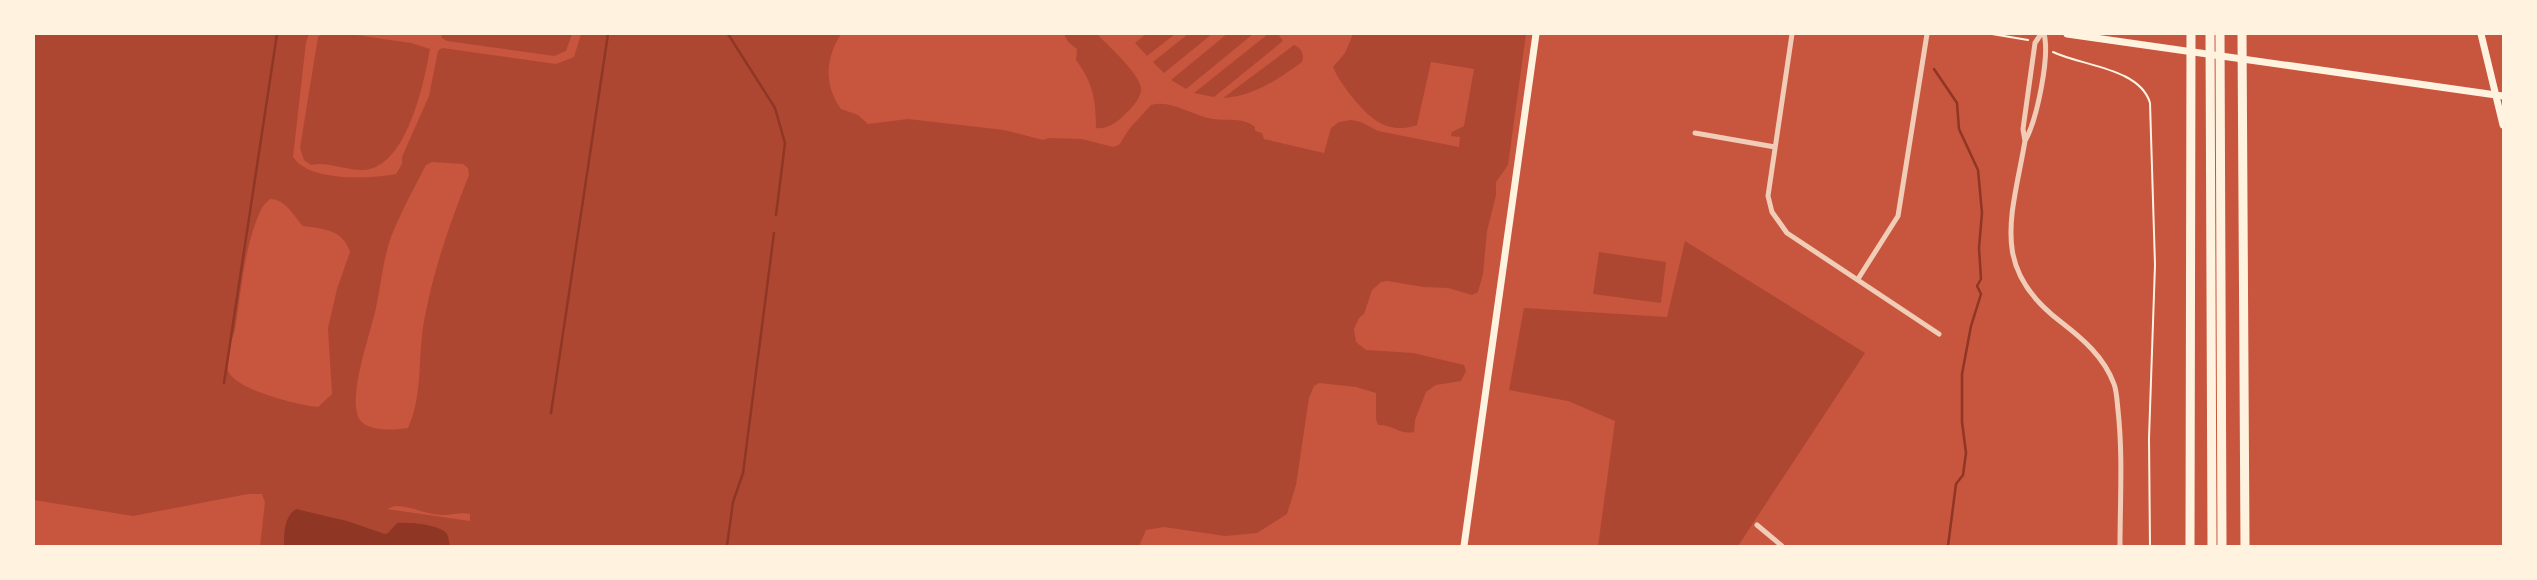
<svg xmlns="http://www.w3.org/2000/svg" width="2537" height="580" viewBox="0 0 2537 580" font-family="Raleway,sans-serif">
<rect width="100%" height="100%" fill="#c8553d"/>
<path fill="#ae4732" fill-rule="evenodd" d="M34 34H309L306 42 293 157C309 182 370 179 396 174L402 164V157L429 96 438 51 442 48 556 64 574 57 581 34H841C825 59 824 85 841 109L858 115 868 124 908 119 1004 130 1043 140 1049 138 1082 139 1113 147 1119 145 1130 128 1151 105C1171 99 1193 116 1213 119 1227 121 1243 117 1255 127V131L1262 133 1264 139 1324 153 1331 128 1339 122 1351 120 1361 122 1378 131 1459 147 1460 137 1451 136 1452 132 1464 126 1474 69 1431 62 1417 125C1386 136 1367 116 1349 93 1343 85 1337 77 1333 67L1345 53 1353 34H1526L1508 165 1496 182V195L1487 231 1483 274 1478 292 1472 295 1448 288 1423 287 1387 281 1381 282 1372 290 1364 314 1359 318 1354 329 1356 342 1366 350 1413 353 1464 365 1466 371 1461 381 1436 385 1426 392 1415 420 1414 432C1400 435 1392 424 1378 425L1376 419V393L1356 387 1319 383 1314 386 1309 398 1296 485 1287 514 1257 533 1225 536 1164 527 1146 530 1139 546H260L265 502 262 494H248L133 516 34 500ZM432 162 463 164 468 168 469 175C451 220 434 268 425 316 417 353 424 393 408 428 395 430 369 432 360 420 346 399 371 332 376 308 381 284 383 260 391 237 401 212 414 188 426 165ZM270 199C284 198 294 216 303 226 323 229 343 229 350 252L337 289 328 328 332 394 318 407C298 405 241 391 230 374 226 369 226 361 227 355 228 346 233 338 235 330 241 292 244 249 259 214 261 208 265 203 270 199ZM395 506C412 506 427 515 443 515 453 515 460 512 470 514V521L387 509Z
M349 34 411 43 430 49C424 83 407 167 364 170 346 171 328 161 311 165L304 160 300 148 318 37 322 34Z
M441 34H572L566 51 554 56 447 41 442 38Z
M1064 34H1097C1107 45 1144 77 1141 91 1139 101 1130 110 1123 116 1117 123 1105 130 1096 128 1096 100 1093 83 1076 60L1077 49 1068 42Z
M1146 34H1175L1147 56 1135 43Z
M1188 34H1212L1164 73 1153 62Z
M1227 34H1253L1186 89 1171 80Z
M1268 34H1278L1283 41 1214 97 1194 93Z
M1294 45C1301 48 1305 54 1302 62 1277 80 1254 96 1223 98Z
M1685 241 1865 353 1738 546H1598L1615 421 1568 401 1509 390 1524 308 1667 317Z
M1599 252 1666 262 1661 303 1593 294Z"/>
<path fill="#8f3625" d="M296 509 347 521 385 534 388 533 397 523C408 522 440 524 447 534 449 538 449 543 450 546H284C284 533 284 517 296 509Z"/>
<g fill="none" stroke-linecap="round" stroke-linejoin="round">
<path stroke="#8f3625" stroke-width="2.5" d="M728 34 775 108 785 143 776 215
M1934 69 1957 103 1959 129 1978 170 1982 213 1979 248 1981 279 1977 286 1981 294 1971 326 1962 374V422L1966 453 1963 475 1956 484 1948 546
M224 383 277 34
M551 413 608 34
M727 546 733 502 743 473 774 233"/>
<path stroke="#fff3e0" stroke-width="2" d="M1992 34 2028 40
M2053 52C2082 66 2140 68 2150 103L2155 265 2149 438 2150 546"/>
<path stroke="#f1ccb7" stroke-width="5" d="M1792 34 1768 196 1772 212 1787 233 1939 334
M2041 34 2035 43 2023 129 2025 141C2012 217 1989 268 2061 322 2083 339 2104 357 2114 384 2117 392 2117 402 2118 410 2123 455 2120 501 2120 546
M1695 133 1775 147
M2025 141C2037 120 2050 56 2044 34
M1858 279 1898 216 1927 34
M1757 525 1782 546"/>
<path stroke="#fff3e0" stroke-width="7" d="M2067 34 2503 96
M2481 34 2503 125
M1464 546 1536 34"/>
<path stroke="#fff3e0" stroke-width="9" d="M2210 34 2212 546
M2220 34 2222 546
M2242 34 2245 546
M2190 546 2191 34"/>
</g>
<rect width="2537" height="580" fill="none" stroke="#fff3e0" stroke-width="70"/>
</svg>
